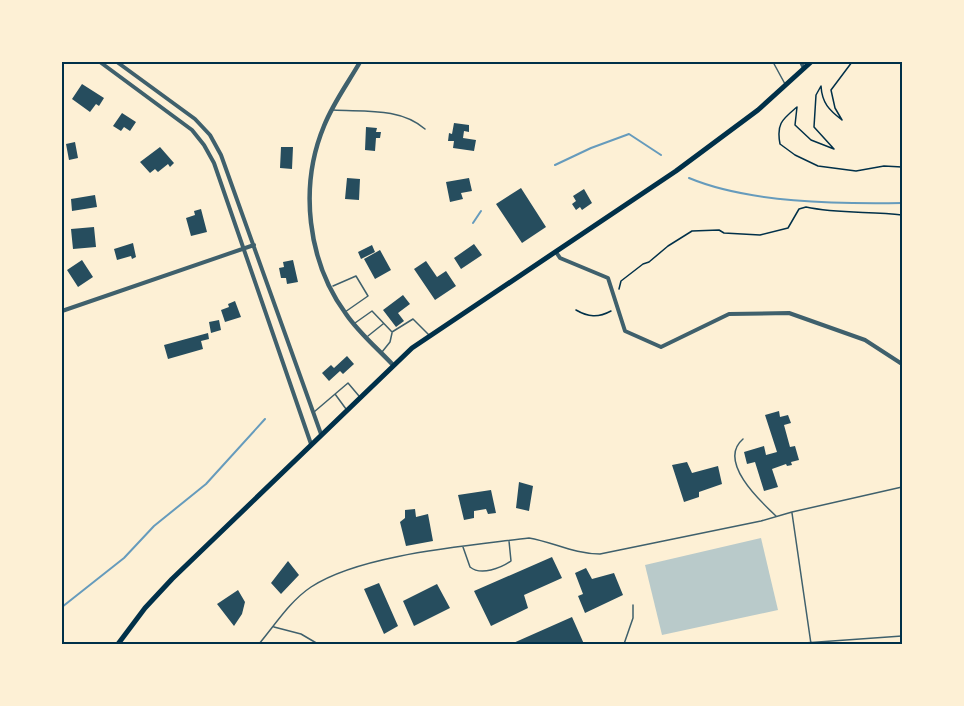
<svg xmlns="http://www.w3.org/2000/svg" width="964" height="706" viewBox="0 0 964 706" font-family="'Roboto Condensed',sans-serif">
<rect width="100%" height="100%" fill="#fdf0d5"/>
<path fill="#b9caca" d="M761 538 778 610 662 635 645 565Z"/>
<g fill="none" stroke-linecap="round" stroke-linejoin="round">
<path stroke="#669bbc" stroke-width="2" d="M555 165 591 148 629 134 661 155
M689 178C749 203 837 204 902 203
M473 223 481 211
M62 607 124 558 154 526 206 484 265 419"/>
</g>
<path fill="#264d5e" d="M82 84 104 98 99 106 96 104 90 112 72 99Z
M122 113 136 122 130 131 124 127 121 131 113 126Z
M454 123 469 125V132L464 131 463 138 476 140 474 151 453 148 454 141H448L449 133 452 134Z
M366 127 377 128 376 132H381L380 138H376L375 151 365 150Z
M75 142 78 158 69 160 66 144Z
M160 147 174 163 170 167 168 164 158 172 155 169 150 173 140 162Z
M281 147H293L292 169 280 168Z
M347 178 360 179 359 200 345 199Z
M469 178 472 191 461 193 463 199 450 202 446 182Z
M521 188 546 227 522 243 496 204Z
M584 189 592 203 582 210 580 207 576 210 572 204 576 201 573 196Z
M95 195 97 207 72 211 71 199Z
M201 209 207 232 191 236 186 218 195 215 194 211Z
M94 227 96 247 73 249 71 229Z
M133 243 136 257 132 259 131 256 117 260 114 249Z
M474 244 482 255 461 269 454 258Z
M372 245 375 252 361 259 358 252Z
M380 250 391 270 375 279 364 259Z
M82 260 93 277 78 287 67 270Z
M293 260 298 282 287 284 286 278H281L279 268 284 267 283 262Z
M426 261 437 277 446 271 456 286 435 300 414 269Z
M403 295 410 304 398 313 404 321 396 327 383 310Z
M235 301 241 317 225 322 221 310 229 307 228 304Z
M219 320 221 330 211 333 209 322Z
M208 333 209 339 201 341 203 349 168 359 164 345Z
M347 356 354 364 343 374 340 371 329 381 322 373 331 365 334 368Z
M779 411 780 417 788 415 791 423 784 425 790 447 795 446 799 460 791 462 792 465 787 466 786 464 772 469 778 487 764 491 755 462 747 464 744 452 764 446 766 455 777 452 765 415Z
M687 462 692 473 718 466 722 484 699 492V497L684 502 672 465Z
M519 482 533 486 529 511 516 508Z
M491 490 496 513 488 514 486 509 474 511V518L464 520 458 495Z
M415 509 416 517 428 514 433 541 406 546 400 522 405 518V510Z
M552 557 562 578 524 595 528 608 491 626 474 591Z
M288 561 299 575 281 594 271 583Z
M586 568 592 579 614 573 623 595 585 613 578 596 583 594 575 573Z
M379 583 398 626 384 634 364 589Z
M437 584 450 608 414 626 403 601Z
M238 590 245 602 242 614 234 626 217 604Z
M572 617 584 644H511Z"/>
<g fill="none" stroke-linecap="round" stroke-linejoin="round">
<path stroke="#003049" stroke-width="1.5" d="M852 62 831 90 835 108 842 120C829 110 822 103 821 86L816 95 814 127 834 149 811 140 795 125 797 107C783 119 776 123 780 144L795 155 818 166 856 171 884 166 902 167
M619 289 621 281 643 264 649 262 668 246 692 231 719 230 724 233 760 235 788 228 799 209 806 207C838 214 871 211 902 215
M576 310C588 317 598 318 611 311"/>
<path stroke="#3f606c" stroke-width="1.5" d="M773 62 785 84
M333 110C363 112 400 107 425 129
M333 286 356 276 368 296 345 312
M355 323 372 311 392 332 413 319 429 335
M368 336 383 324
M382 352 390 342 392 333
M335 394 346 409
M314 412 348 383 359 396
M743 439C717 461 760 501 776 516
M792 513 811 644
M463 547 470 567C481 576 501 568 511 561L509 541
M274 627 301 634 318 644
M259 644C275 625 290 601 311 587 361 554 468 546 529 538 553 542 574 554 600 554L761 521 792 512 902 487
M624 644 633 618V605
M790 644 902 636"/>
<path stroke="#3f606c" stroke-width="4" d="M100 62 192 130 204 145 214 163 311 444
M117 62 195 119 210 135 221 155 321 434
M801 62 804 68
M556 252 560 258 608 278 625 331 661 347 729 314 789 313 865 340 902 364
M62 311 254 245"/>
<path stroke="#3f606c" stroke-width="4.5" d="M360 62C348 83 333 103 324 126 299 186 307 261 346 314 359 333 377 348 393 365"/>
<path stroke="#003049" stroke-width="5" d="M118 644 145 608 172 579 412 348 676 171 758 110 811 62"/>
</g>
<rect width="964" height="706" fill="none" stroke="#fdf0d5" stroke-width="126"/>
<rect x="63" y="63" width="838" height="580" fill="none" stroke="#003049" stroke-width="2"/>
</svg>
